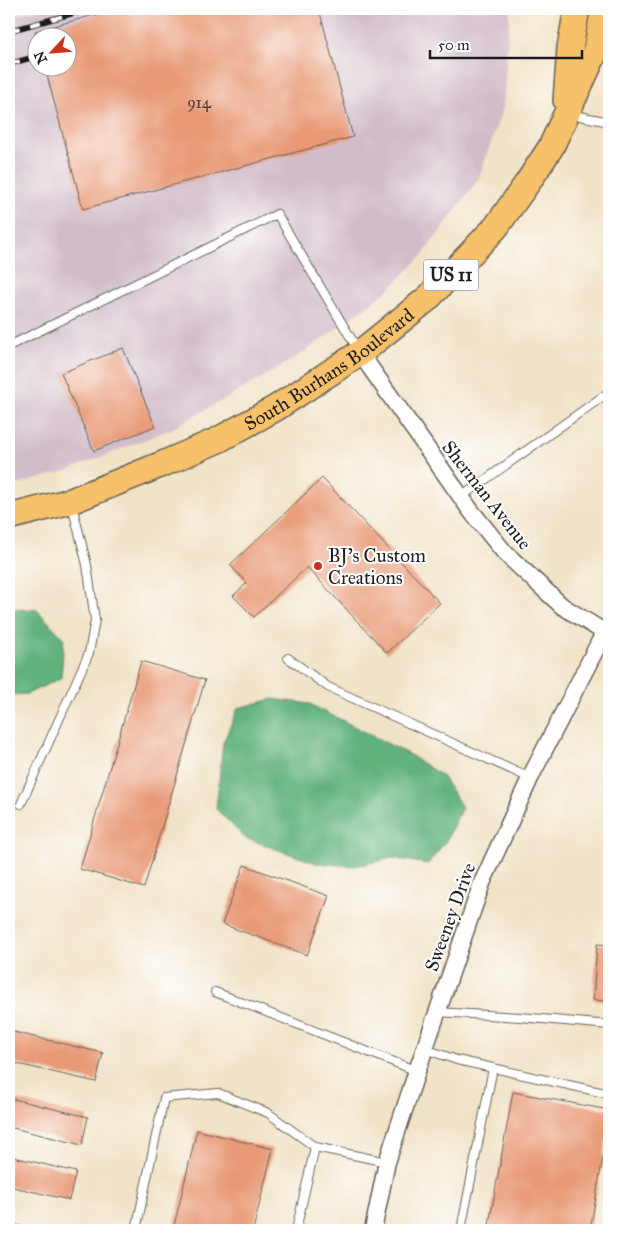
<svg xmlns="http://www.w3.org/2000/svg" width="618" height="1239" viewBox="0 0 618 1239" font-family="'IM FELL Great Primer',serif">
<rect width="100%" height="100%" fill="#fff"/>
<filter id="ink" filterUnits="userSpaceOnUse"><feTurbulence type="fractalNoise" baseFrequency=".02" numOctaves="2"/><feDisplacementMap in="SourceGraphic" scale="10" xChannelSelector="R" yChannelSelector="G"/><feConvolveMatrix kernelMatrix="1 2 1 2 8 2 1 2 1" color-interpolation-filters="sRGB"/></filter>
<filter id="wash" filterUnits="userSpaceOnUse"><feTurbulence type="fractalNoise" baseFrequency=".0096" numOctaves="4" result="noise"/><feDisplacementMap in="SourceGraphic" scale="20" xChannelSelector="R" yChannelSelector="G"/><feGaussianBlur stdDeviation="1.12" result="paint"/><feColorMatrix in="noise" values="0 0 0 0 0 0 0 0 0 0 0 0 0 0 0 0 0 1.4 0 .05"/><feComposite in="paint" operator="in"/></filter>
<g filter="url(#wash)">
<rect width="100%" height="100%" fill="#f1e3c7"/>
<path fill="#d1bdc9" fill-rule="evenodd" d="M40 9H510L503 107 479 178 422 256 386 292 303 353 250 385 171 429 66 471 9 487V17ZM38 38H68V68H38Z"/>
<path fill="#62b27e" stroke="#3f674d" d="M9 609 37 610 64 639 61 678 27 694 9 695Z
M273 699 310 704 410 755 442 776 462 807 446 841 428 864 392 858 355 866 316 863 245 838 216 809 223 743 238 708Z"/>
<g id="blocks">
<path fill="#e89975" d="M117 9H319L353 137 83 209 45 68H68V38H37L35 31Z
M123 348 155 426 94 451 61 373Z
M322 478 440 603 387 653 307 567 254 617 233 596 247 583 230 565Z
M141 661 205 680 144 888 80 869Z
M244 865 329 896 307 955 222 924Z
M597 944 609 945V1001L593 1000Z
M9 1031 103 1053 96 1082 9 1062Z
M513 1092 609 1110V1124L590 1230H488Z
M9 1098 88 1117 82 1145 9 1127Z
M197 1130 273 1149 253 1230H173Z
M9 1156 76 1172 69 1200 9 1186Z
M9 1223 36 1230H9Z"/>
</g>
</g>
<g filter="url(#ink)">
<use href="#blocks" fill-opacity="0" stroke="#676258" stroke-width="1"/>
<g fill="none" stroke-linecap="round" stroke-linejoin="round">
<defs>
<path id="lane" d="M570 114 609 122
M9 346 277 214 358 350
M461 497 609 392
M288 658 328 687 530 778
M21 804 89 653 95 620 87 565 72 505
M215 992 417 1071
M437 1012 520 1017 609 1025
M425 1049 457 1060 609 1094
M136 1230 164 1098 218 1093 268 1113 315 1147 387 1162
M296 1230 315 1147
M461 1230 493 1068"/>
<path id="street" d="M360 353 471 511 505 553 562 606 609 635
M373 1230 387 1162 417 1071 482 883 532 774 604 633"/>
<g id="primary">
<path d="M566 100 570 48 577 9"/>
<path id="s1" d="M9 517 71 501 165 463 218 440 276 408 360 353 427 299 496 227 528 182 551 147 596 50 604 9"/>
</g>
</defs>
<use href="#lane" stroke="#676258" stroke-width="10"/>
<use href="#street" stroke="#676258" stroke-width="19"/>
<use href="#primary" stroke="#676258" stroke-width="28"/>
<use href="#lane" stroke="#fff" stroke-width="8"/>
<use href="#street" stroke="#fff" stroke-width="16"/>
<use href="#primary" stroke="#f6c16b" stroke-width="25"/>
<defs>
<path id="rail" d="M9 31 89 9
M9 64 38 56"/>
</defs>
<use href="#rail" stroke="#1c1c1c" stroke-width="5.5"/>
<use href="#rail" stroke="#fff" stroke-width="4" stroke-dasharray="11" stroke-linecap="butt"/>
</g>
</g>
<circle fill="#c8321e" stroke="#fff" stroke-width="2" cx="318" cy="566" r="5"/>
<g text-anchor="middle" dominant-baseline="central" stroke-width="4" stroke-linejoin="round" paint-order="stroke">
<g font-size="16" fill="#4f3b32">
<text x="199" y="102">914</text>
</g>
<rect fill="#fff" stroke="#606060" stroke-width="1" x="423.5" y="259.5" width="55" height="31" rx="4"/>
<g font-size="18" font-weight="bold" fill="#1c1c1c">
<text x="451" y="275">US 11</text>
</g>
<g font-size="19" fill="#1c1c1c" stroke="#fff">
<text stroke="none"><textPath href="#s1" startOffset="355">South Burhans Boulevard</textPath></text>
<text transform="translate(487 495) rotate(52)">Sherman Avenue</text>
<text transform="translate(450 917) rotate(-70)">Sweeney Drive</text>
</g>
<g font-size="19" fill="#1c1c1c" stroke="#fff" text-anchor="start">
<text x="328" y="555">BJ's Custom<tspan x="328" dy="22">Creations</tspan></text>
</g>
</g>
<rect width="618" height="1239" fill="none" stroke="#fff" stroke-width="30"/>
<g transform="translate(52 52) rotate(244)"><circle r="24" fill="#ffffff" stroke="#a4a4a4"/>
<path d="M0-4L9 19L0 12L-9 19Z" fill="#c8321e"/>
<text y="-8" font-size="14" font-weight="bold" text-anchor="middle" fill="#1c1c1c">N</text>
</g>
<path d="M430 50v8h152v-8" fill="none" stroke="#1c1c1c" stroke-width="2.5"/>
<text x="438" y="50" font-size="15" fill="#1c1c1c" stroke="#ffffff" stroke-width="4" paint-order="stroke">50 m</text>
</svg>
